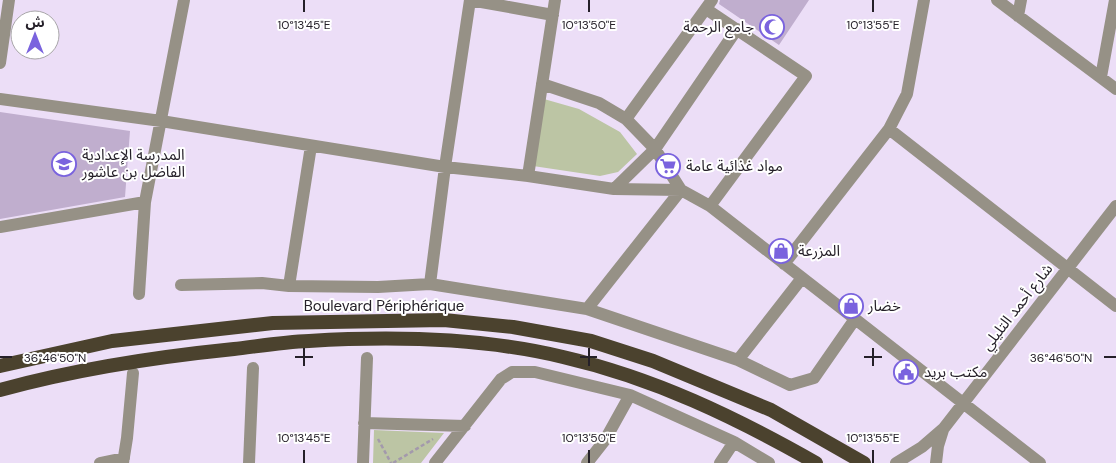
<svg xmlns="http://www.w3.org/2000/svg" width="1116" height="463" viewBox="0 0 1116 463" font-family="'DM Sans','Noto Sans Arabic',sans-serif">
<rect width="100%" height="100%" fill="#ecdef7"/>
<path fill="#bcc5a4" d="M544 99 579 109 620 132 637 154 618 172 600 176 533 166Z
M374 430 444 433 421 463H373Z"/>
<path fill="#c0aece" d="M720 0H809L779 45 719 4Z
M0 112 130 131 125 197 0 219Z"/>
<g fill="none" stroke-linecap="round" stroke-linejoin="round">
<path stroke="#a399ac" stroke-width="2.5" stroke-dasharray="4 2.5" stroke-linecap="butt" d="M378 439 391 463
M393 463 433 439"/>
<path stroke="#969186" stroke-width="12" d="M470 0 553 15
M712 0 626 119 655 149 681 190 710 206 1040 463
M997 0 1116 89
M706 9 806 76 710 206
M1018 16 1021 0
M0 63 9 0
M1101 77 1115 0
M542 84 599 103 626 119
M0 99 161 121 445 167 528 176 614 189 681 190
M889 129 1116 306
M528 176 555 0
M614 189 655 149 737 29
M0 227 145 202
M784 264 889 129 907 94 924 0
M430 284 445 167 470 0
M181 285 262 283 289 286 378 287 430 284 587 309 738 360 790 385 814 378 855 319
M289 286 311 146
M139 294 145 202 184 0
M587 309 681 190
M738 360 802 278
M364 423 465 426
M100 463 124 458
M123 463 127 438 133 373
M249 463 253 368
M363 463 367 358
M435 463 501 379 512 372H535L630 395 734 442 769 463
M587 463 605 440 630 395
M720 463 734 442
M896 463 922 447 944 428 1116 206
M936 463 938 446 943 430"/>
<path stroke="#4b422e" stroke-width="14" d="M0 366 112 341 273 323 444 320 513 327 591 341 653 361 771 410 864 463
M0 390C76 369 155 357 234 349 259 346 284 342 309 341 393 336 481 337 563 357 654 378 735 417 816 463"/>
</g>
<path fill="none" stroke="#252029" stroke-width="2" d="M304 0V12M589 0V12M873 0V12M304 348V366M589 348V366M873 348V366M0 357H12M295 357H313M580 357H597M864 357H882M1104 357H1116M304 450V463M589 450V463M873 450V463"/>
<defs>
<symbol id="mosque-ring" viewBox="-11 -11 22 22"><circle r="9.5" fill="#fff" stroke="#7a63de" stroke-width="1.5"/><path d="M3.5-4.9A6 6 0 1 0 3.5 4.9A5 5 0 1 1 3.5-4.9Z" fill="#7a63de"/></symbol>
<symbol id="school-ring" viewBox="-11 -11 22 22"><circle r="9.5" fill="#fff" stroke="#7a63de" stroke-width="1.5"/><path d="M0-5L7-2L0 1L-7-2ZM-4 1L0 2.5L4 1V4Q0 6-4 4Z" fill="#7a63de"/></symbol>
<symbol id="supermarket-ring" viewBox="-11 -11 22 22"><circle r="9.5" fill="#fff" stroke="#7a63de" stroke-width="1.5"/><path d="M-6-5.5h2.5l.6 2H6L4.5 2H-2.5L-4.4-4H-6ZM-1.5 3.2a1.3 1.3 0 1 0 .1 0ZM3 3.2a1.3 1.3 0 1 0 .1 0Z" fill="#7a63de"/></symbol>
<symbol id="shop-ring" viewBox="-11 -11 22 22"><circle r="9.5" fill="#fff" stroke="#7a63de" stroke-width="1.5"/><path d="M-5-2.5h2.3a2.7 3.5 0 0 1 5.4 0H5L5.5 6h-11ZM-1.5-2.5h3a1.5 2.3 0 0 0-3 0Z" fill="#7a63de"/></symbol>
<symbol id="civic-ring" viewBox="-11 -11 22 22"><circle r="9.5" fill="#fff" stroke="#7a63de" stroke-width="1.5"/><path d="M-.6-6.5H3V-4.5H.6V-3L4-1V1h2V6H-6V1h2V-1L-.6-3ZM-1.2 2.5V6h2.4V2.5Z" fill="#7a63de"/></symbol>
</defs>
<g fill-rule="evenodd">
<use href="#mosque-ring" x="758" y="13" width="28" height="28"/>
<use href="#school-ring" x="50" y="150" width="28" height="28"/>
<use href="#supermarket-ring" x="654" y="152" width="28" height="28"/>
<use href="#shop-ring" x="767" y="237" width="28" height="28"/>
<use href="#shop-ring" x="837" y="292" width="28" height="28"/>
<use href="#civic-ring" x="892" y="358" width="28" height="28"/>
</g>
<g text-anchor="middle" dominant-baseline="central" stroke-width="4" stroke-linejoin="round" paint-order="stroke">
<g font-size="15" fill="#252029" stroke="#fff" text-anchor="start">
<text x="754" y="27" text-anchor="end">جامع الرحمة</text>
<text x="82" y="155">المدرسة الإعدادية<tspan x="82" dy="17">الفاضل بن عاشور</tspan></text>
<text x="686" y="166">مواد غذائية عامة</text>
<text x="798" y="251">المزرعة</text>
<text x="868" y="306">خضار</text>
<text x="924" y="372">مكتب بريد</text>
</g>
<g font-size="15" fill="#252029" stroke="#fff">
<text x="384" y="306">Boulevard Périphérique</text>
<text transform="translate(1017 307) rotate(-52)">شارع أحمد التليلي</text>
</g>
</g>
<g font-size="12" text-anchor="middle" fill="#252029" stroke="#fff" stroke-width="4" stroke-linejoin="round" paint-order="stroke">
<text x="304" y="29">10°13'45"E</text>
<text x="589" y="29">10°13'50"E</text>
<text x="873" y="29">10°13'55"E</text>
<text x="55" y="362">36°46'50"N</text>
<text x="1061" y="362">36°46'50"N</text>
<text x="304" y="442">10°13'45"E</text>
<text x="589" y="442">10°13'50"E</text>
<text x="873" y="442">10°13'55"E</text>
</g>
<g transform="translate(35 35)"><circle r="24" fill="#ffffff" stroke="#a8a6a9"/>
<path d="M0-4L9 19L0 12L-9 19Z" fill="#7a63de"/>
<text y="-8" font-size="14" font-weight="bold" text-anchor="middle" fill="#252029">ش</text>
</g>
</svg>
